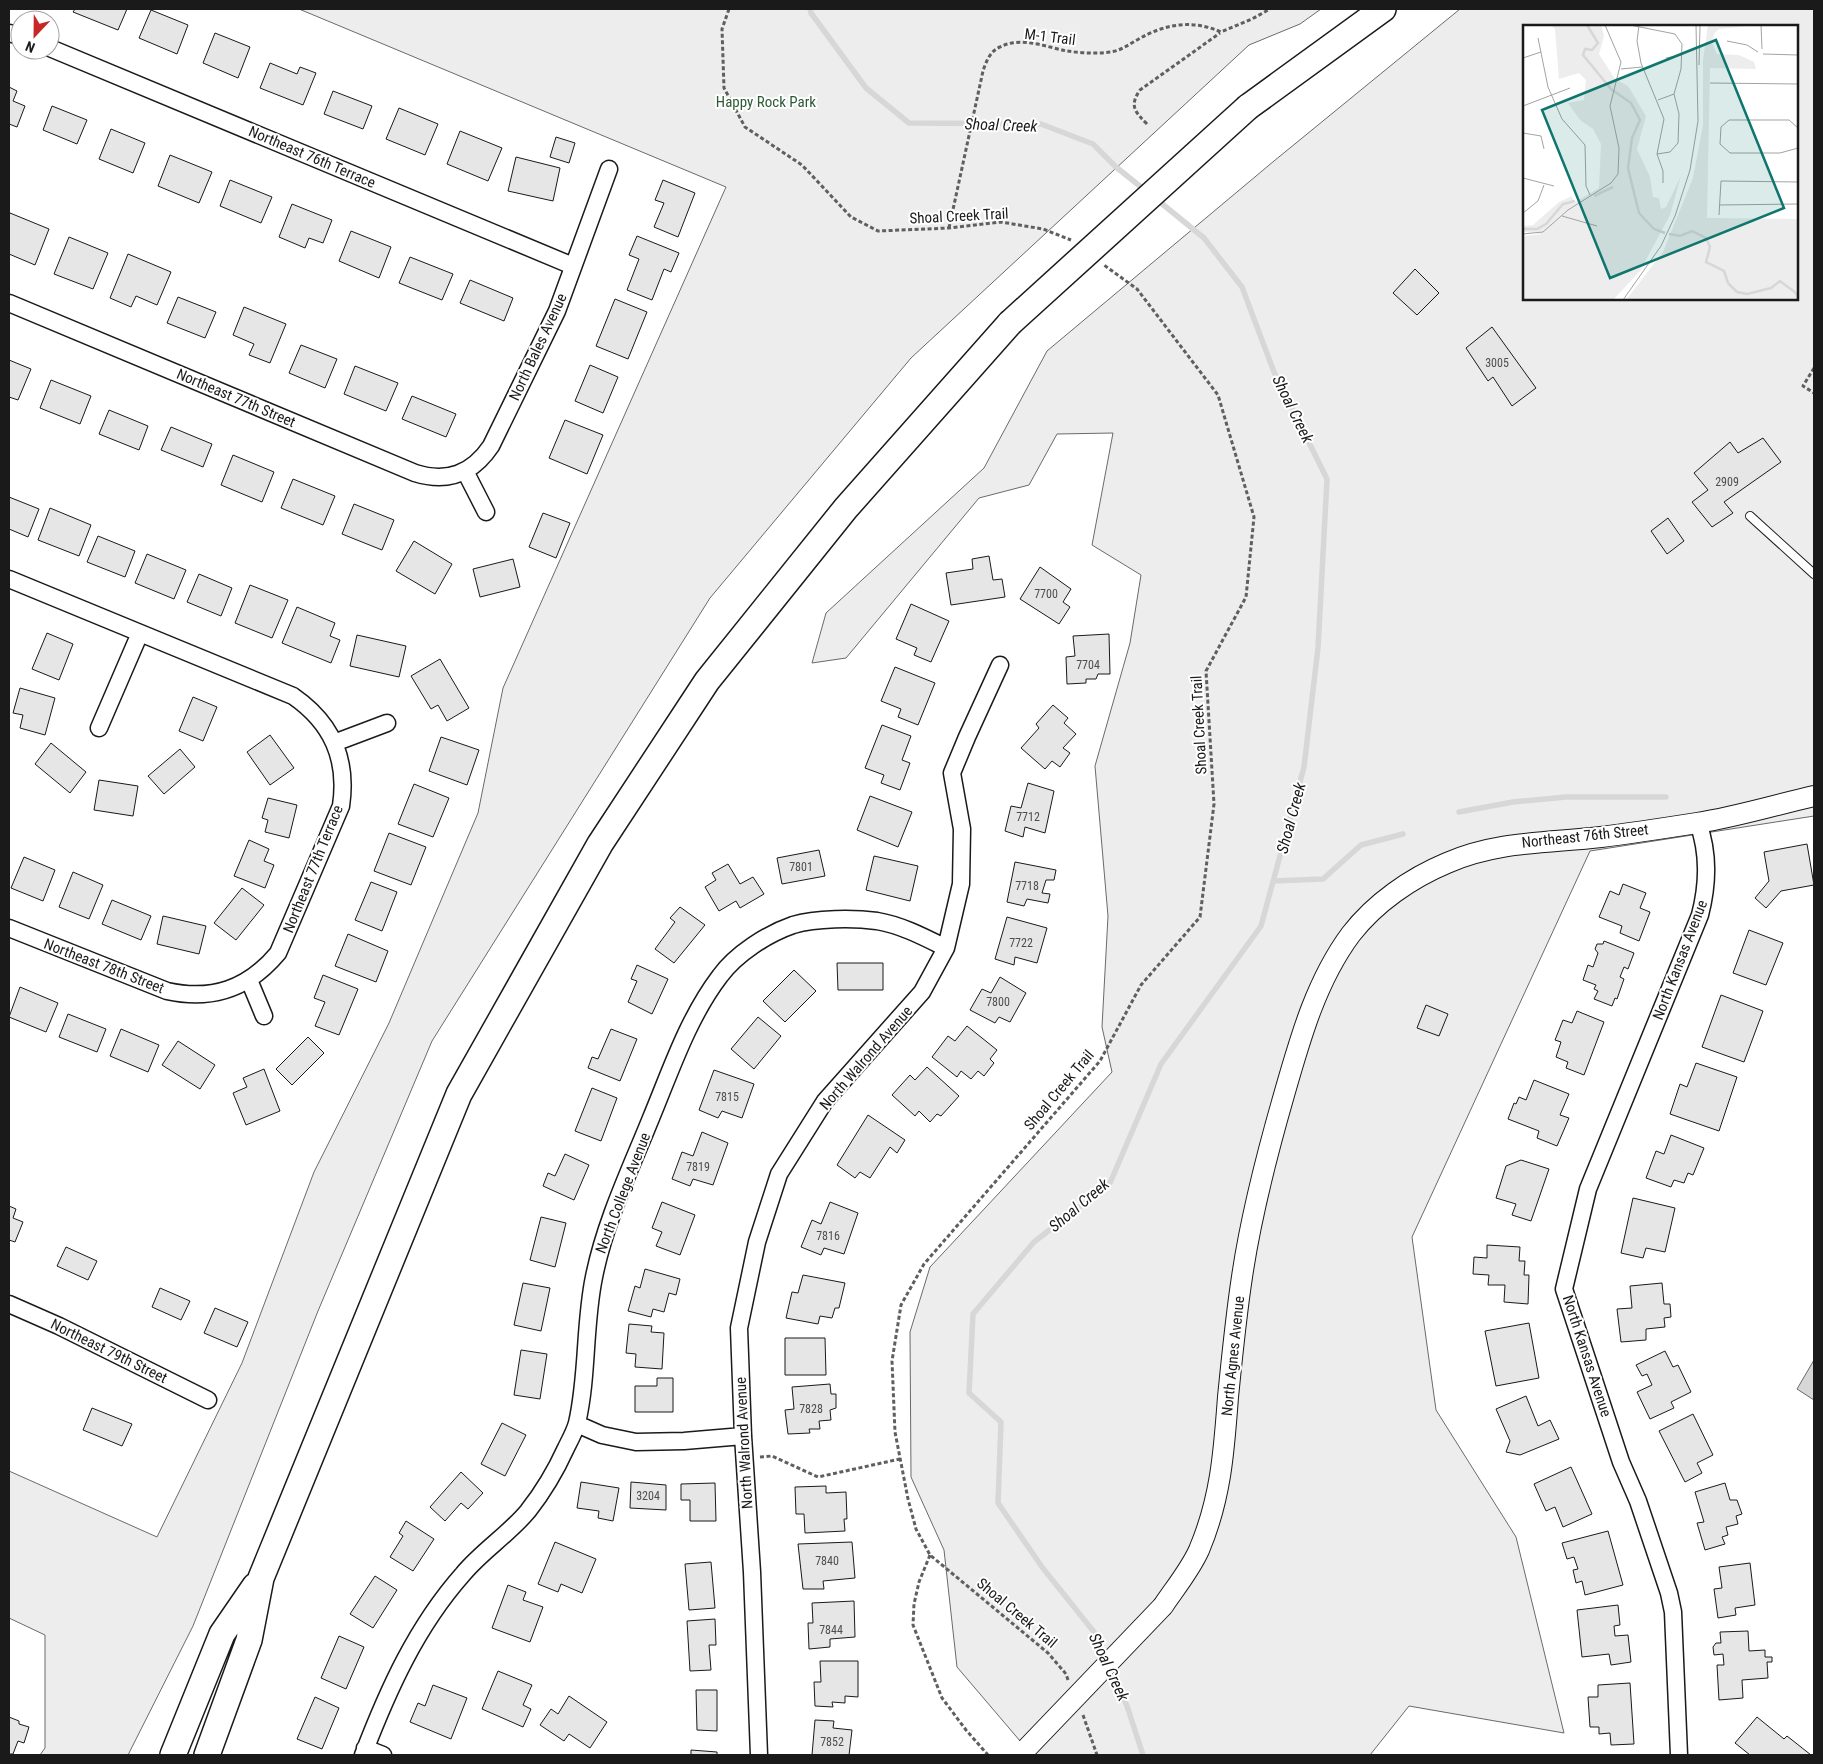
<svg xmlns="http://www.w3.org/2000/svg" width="1823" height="1764" viewBox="0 0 1823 1764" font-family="'Roboto Condensed',sans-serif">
<rect width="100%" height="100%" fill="#fff"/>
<path fill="#ededed" stroke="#6a6a6a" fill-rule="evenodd" d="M299 9H1321L1300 24 1249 45 911 358 710 598 432 1041 318 1311 193 1626 128 1755H40L45 1748V1635L9 1618V1471L157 1537 242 1363 314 1172 389 1023 478 813 503 688 726 187Z
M1460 9H1814V816L1590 851 1412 1237 1436 1410 1516 1537 1564 1733 1409 1706 1370 1755H1032L957 1667 944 1550 911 1477 910 1332 930 1267 1112 1072 1102 1027 1108 916 1095 766 1130 643 1141 575 1092 545 1113 433 1057 434 1029 485 979 498 846 658 812 663 826 613 984 468 1047 351 1274 161ZM1524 26H1797V299H1524Z"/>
<path fill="#d7d7d7" stroke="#6a6a6a" d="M1814 1360V1400L1797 1389Z"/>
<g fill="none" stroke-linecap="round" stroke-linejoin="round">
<path stroke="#d7d7d7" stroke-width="5.5" d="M810 9 811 13 866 88 909 123 1041 124 1093 144 1116 167 1146 191
M1459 812 1513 802 1566 797H1666
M1274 881 1323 879 1361 845 1403 834
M1143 1755 1127 1706 1094 1632 1042 1567 998 1503 1001 1422 969 1393 973 1314 1034 1242 1110 1183 1161 1064 1261 926 1304 767 1318 648 1327 479 1274 372 1242 287 1204 238 1155 198"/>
</g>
<path fill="#e6e6e6" stroke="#1a1a1a" d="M75 9H127L118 30 73 12Z
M151 10 188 25 177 54 139 38Z
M215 33 250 47 238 78 203 63Z
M270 63 297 74 300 67 316 73 303 105 260 88Z
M9 87 17 91 13 101 25 106 17 127 9 124Z
M333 91 372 106 363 129 324 114Z
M52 106 87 120 77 144 43 130Z
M399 108 438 124 425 155 386 139Z
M111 129 145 143 133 173 99 159Z
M460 131 502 148 488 181 447 164Z
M556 137 575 143 569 163 550 157Z
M170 155 212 172 199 203 158 186Z
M516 157 560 168 553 201 508 191Z
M230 180 272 197 261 223 220 206Z
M663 180 695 193 678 237 654 227 664 203 655 200Z
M292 204 332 220 323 243 309 238 305 248 279 237Z
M10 213 49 229 35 265 9 254V216Z
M351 231 391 247 379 278 339 261Z
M637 236 679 253 671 272 664 269 652 300 627 290 639 259 629 255Z
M69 237 108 253 93 289 54 274Z
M128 254 171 272 157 305 136 296 131 307 110 298Z
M410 257 453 274 442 300 399 283Z
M1415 269 1439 293 1417 315 1393 293Z
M470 280 513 298 504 321 460 303Z
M178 297 216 312 205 338 167 323Z
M615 299 647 312 628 359 596 346Z
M244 307 286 324 270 363 249 355 254 344 233 335Z
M1492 327 1536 388 1512 406 1493 377 1488 381 1466 348Z
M301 345 337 359 325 388 289 373Z
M9 360 31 369 18 400 9 397Z
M590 365 618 377 603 413 575 401Z
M355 366 398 383 386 411 344 394Z
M51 380 91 396 80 424 40 408Z
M412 396 456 414 446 437 402 419Z
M109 410 148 426 139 450 99 434Z
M565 420 603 435 587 474 549 458Z
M171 427 212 444 203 467 161 450Z
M1763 438 1781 462 1724 502 1733 513 1712 527 1692 502 1708 490 1694 473 1730 442 1738 453Z
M233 455 274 472 262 502 221 485Z
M293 479 335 496 323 525 281 508Z
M9 497 39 509 28 537 9 529Z
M354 504 394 520 382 550 342 534Z
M50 508 91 525 79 556 38 540Z
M543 513 570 523 556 558 529 547Z
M1668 518 1684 541 1667 554 1651 531Z
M98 536 135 551 125 577 87 562Z
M414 541 452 564 435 594 396 571Z
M147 554 186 570 174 599 135 583Z
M989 556 993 580 1002 579 1005 597 951 605 946 573 973 569 972 559Z
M513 559 520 587 480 597 473 569Z
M1040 567 1071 589 1063 602 1070 607 1059 624 1020 599Z
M199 574 232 588 221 616 187 602Z
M250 585 288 600 272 638 235 623Z
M911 604 949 621 931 662 914 655 917 648 896 639Z
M297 607 335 623 330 636 340 640 331 663 282 643Z
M47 633 73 644 59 680 32 669Z
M1109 634 1110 674H1098L1096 679H1086V683L1067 684 1066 657 1075 656 1073 636Z
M357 635 406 646 399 677 350 666Z
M440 659 469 708 447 721 438 705 431 709 411 676Z
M895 667 935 683 918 725 898 717 901 709 881 701Z
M20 688 55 698 45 735 20 728 23 715 13 713Z
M193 697 217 707 203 741 179 731Z
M1053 705 1068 718 1064 723 1076 734 1063 748 1070 753 1060 767 1052 761 1045 769 1021 748 1039 728 1036 724Z
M882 725 911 736 902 760 910 763 900 790 881 783 884 775 865 768Z
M270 735 294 768 270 785 247 752Z
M441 737 479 750 467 785 429 771Z
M51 743 86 772 70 793 35 764Z
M180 749 195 767 164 794 148 776Z
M99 780 138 786 133 816 94 810Z
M1028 783 1054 791 1045 833 1025 827 1023 837 1005 831 1011 806 1021 808Z
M414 784 449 798 433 837 398 824Z
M870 796 912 812 898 847 857 830Z
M268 798 297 805 289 838 265 832 268 820 262 818Z
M389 833 426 847 411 885 374 871Z
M249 840 269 849 264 861 274 865 265 888 234 876Z
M1807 844 1814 885 1781 891 1766 908 1755 898 1769 881 1764 852Z
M819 850 825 876 782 884 777 858Z
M874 856 918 866 910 901 866 890Z
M24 857 55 870 43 901 11 888Z
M1015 862 1056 870 1054 880H1046L1042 893 1050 894 1048 903 1027 899 1024 906 1007 902Z
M728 864 740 884 753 877 764 894 740 908 736 901 719 911 705 887 716 880 712 873Z
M73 872 103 885 89 919 59 907Z
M371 882 397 892 382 931 355 920Z
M1623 884 1646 893 1640 908 1650 912 1639 941 1620 933 1622 926 1599 917 1610 891 1619 895Z
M242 888 264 905 236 940 214 923Z
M112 900 151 916 141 940 102 924Z
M680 907 705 925 674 963 655 949 675 922 670 918Z
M163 916 206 926 199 954 157 944Z
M1007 917 1047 928 1037 963 1015 957 1014 965 995 959Z
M1749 930 1783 943 1766 985 1733 973Z
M348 934 388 951 376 982 335 966Z
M1604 941 1634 953 1628 969 1624 967 1620 977 1624 979 1617 999 1615 998 1612 1006 1594 999 1598 991 1594 989 1596 985 1583 980 1588 965 1593 967 1598 953 1595 949 1597 944H1603Z
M837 963H883V990H838Z
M637 965 668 979 652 1014 628 1002 637 981 631 979Z
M794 970 816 991 785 1022 763 1001Z
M323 975 358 989 339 1035 315 1026 325 1002 314 998Z
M1000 977 1026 993 1010 1022 999 1017 995 1023 970 1010 982 989 991 993Z
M20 987 58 1003 46 1032 9 1017Z
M1721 995 1763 1011 1744 1062 1702 1047Z
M1426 1005 1448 1014 1439 1036 1417 1028Z
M1577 1011 1604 1022 1584 1075 1566 1068 1568 1062 1556 1057 1561 1042 1555 1040 1563 1020 1572 1023Z
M68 1014 106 1029 97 1052 59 1037Z
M758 1017 781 1036 754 1069 731 1049Z
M967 1026 997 1050 990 1059 994 1063 984 1076 978 1071 971 1079 961 1071 957 1077 932 1057 948 1036 955 1041Z
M121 1029 159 1045 148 1072 110 1056Z
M611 1029 637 1039 620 1081 588 1068 592 1057 598 1059Z
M308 1037 324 1053 292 1085 276 1069Z
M178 1041 215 1065 200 1089 162 1065Z
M1696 1063 1737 1077 1719 1131 1670 1114 1680 1084 1687 1087Z
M927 1067 959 1096 941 1116 937 1114 930 1122 919 1111 915 1116 892 1095 910 1075 915 1080Z
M264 1069 280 1111 246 1125 233 1093 247 1087 243 1078Z
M714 1070 754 1084 742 1118 722 1111 718 1118 699 1110Z
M1534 1080 1569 1094 1560 1115 1569 1118 1557 1146 1537 1138 1539 1131 1508 1119 1514 1103 1516 1104 1519 1097 1526 1100Z
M592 1088 617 1098 601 1141 575 1131Z
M868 1115 905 1140 897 1153 890 1147 870 1178 860 1172 855 1178 837 1165Z
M702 1132 728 1143 713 1185 693 1179 690 1186 672 1179 682 1152 693 1156Z
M1671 1135 1704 1148 1693 1175 1688 1173 1684 1183 1674 1180 1671 1187 1646 1178 1656 1151 1664 1154Z
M565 1154 589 1165 574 1200 543 1186 548 1173 555 1176Z
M1521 1160 1549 1169 1531 1221 1512 1215 1516 1204 1496 1198 1506 1166Z
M1633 1198 1675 1208 1665 1252 1646 1248 1643 1258 1621 1253Z
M662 1202 695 1215 680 1255 656 1246 662 1232 652 1228Z
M830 1202 858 1213 844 1254 824 1248 821 1255 801 1247 812 1220 821 1224Z
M9 1206 16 1209 13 1218 23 1222 15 1242 9 1240Z
M541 1217 566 1223 555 1267 530 1260Z
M1487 1245 1520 1247 1519 1261H1525L1524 1275H1529L1528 1304 1504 1302 1505 1285H1488L1489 1275 1473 1274 1474 1257 1487 1258Z
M66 1247 97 1261 88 1280 57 1266Z
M645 1269 680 1279 676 1295 669 1293 664 1312 653 1309 651 1317 628 1311 635 1286 640 1288Z
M803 1275 845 1283 839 1308H835L832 1318 820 1316 818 1324 786 1318 792 1292 798 1293Z
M523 1283 550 1288 541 1331 514 1325Z
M1662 1283 1664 1304H1670L1671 1317 1664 1318 1665 1327 1646 1329V1340L1621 1342 1617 1309 1632 1308 1630 1286Z
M160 1288 190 1301 181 1320 152 1307Z
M215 1308 248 1322 237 1347 204 1333Z
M1529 1323 1539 1378 1496 1386 1485 1331Z
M629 1324 652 1326 651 1332 664 1333 662 1369 635 1367 636 1354 626 1353Z
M785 1338H825L826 1375H785Z
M521 1350 547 1354 540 1399 514 1395Z
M1665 1351 1673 1367 1678 1365 1691 1392 1671 1402 1674 1408 1650 1419 1637 1392 1652 1385 1647 1374 1642 1376 1636 1365Z
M657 1378H673V1412H635V1386H657Z
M830 1384 831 1394H836V1408L830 1410 831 1420 819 1421 820 1429H809L810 1433 788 1434 785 1410 794 1409 792 1387Z
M1526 1396 1538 1426 1550 1420 1559 1439 1520 1455 1506 1452 1510 1441 1496 1409Z
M92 1408 132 1424 122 1446 83 1430Z
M1693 1414 1713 1455 1697 1463 1702 1473 1685 1482 1659 1431Z
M502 1423 526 1435 505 1476 481 1464Z
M1571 1467 1592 1514 1563 1527 1555 1507 1546 1511 1534 1484Z
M461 1472 483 1493 468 1509 461 1503 445 1521 430 1507Z
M581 1482 619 1488 613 1521 598 1518 599 1511 577 1508Z
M631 1482 666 1485V1510L630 1508Z
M715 1483 716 1521H690V1500H681V1484Z
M1725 1483 1730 1500H1737L1742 1514 1736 1516 1738 1524 1726 1527 1728 1535 1722 1537 1725 1544 1705 1550 1697 1523 1704 1522 1695 1492Z
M826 1486V1493L846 1492 847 1519H844L845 1531 805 1533 804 1514H796L795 1487Z
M406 1521 434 1539 413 1571 390 1557 403 1536 399 1533Z
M1608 1531 1623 1585 1585 1595 1582 1581 1576 1583 1573 1570 1578 1569 1574 1557 1567 1559 1562 1543Z
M555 1542 596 1559 582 1593 561 1584 558 1592 538 1584Z
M852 1542 855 1578 823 1581 824 1589H803L798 1544Z
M711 1562 715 1608 689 1610 685 1564Z
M1750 1563 1755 1605 1735 1608 1736 1615 1718 1618 1714 1589 1722 1588 1719 1567Z
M375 1576 397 1590 373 1628 350 1614Z
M508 1585 526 1592 523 1600 543 1607 530 1642 492 1628Z
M854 1601 855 1637 830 1639V1647L809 1649 808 1623H813L812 1603Z
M1618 1605 1620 1625 1614 1626 1615 1636 1628 1635 1631 1662 1611 1665 1609 1654 1582 1657 1577 1610Z
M715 1619 716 1645H709L711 1670 690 1671 687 1621Z
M1748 1631 1749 1651 1765 1650V1657H1772V1662H1767L1768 1678 1742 1680 1743 1698 1719 1700 1717 1665H1724L1723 1654 1714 1655 1713 1647 1716 1643H1721L1720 1632Z
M339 1636 364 1647 346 1689 321 1678Z
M820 1661H858V1697L845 1696V1703L832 1702 833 1707 815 1706 814 1682H821Z
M498 1671 532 1685 523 1705 531 1709 523 1727 482 1709Z
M1630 1683 1634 1744 1611 1745 1610 1733 1599 1734V1727H1590L1588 1697H1598V1685Z
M433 1685 467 1698 451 1739 410 1722 418 1703 425 1706Z
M696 1690H717V1731L697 1730Z
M569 1696 607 1722 590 1748 569 1734 564 1741 540 1725 551 1709 558 1714Z
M315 1697 339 1708 322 1749 297 1739Z
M9 1717 19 1721V1724L29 1727 24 1743 18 1741 13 1754H9Z
M1757 1717 1784 1739 1787 1736 1811 1755H1750L1735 1743Z
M815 1720 834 1721 833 1728 852 1730 849 1755H812Z
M691 1750 717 1752V1755H691Z"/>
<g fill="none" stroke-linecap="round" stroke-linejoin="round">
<defs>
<path id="service" d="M1750 516 1814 574"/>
<path id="minor" d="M9 33 20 36
M50 48 573 266
M9 303 415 473C447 483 472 474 491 446L557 311 609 169
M465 471 486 512
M9 579 293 696C332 723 348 759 341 806L278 953C248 989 212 1001 167 991L9 928
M99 728 140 633
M334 743 387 723
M249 980 264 1016
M9 1304 59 1326 208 1400
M577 1424 602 1435 636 1442 684 1441 743 1436
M365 1748 383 1755
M363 1755C388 1690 416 1627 463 1574 482 1551 509 1534 528 1511 543 1492 556 1470 566 1448 570 1440 575 1431 577 1423 588 1376 584 1325 594 1277 605 1222 630 1170 651 1118 671 1070 688 1018 720 976 736 954 767 934 793 925 816 918 854 918 877 921 901 925 924 937 946 948
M759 1755 752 1572 743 1436 739 1328 757 1242 779 1174 825 1101 922 992 946 948 961 884 962 829 952 773 967 737 1000 665
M1679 1755 1673 1612 1669 1593 1638 1501 1621 1462 1564 1289 1588 1189 1700 915C1708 884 1709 853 1698 823"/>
<path id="tertiary" d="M1163 1606C1175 1588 1190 1570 1199 1550 1221 1498 1224 1451 1228 1397 1232 1357 1236 1316 1242 1277 1251 1215 1267 1154 1284 1095 1300 1039 1316 981 1351 934 1375 903 1411 878 1447 863 1497 841 1549 843 1601 837 1633 833 1665 828 1697 823 1736 817 1775 805 1814 796"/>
<path id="primary" d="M1248 107 1383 9
M173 1755 222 1634 255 1586
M207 1755 249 1640 261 1578 459 1094 600 844 707 681 846 508 1010 323"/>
</defs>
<use href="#service" stroke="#1a1a1a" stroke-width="10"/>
<use href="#minor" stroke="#1a1a1a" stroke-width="19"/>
<use href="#tertiary" stroke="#1a1a1a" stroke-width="22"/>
<use href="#primary" stroke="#1a1a1a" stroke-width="28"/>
<path stroke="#5f5f5f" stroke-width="3" stroke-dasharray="4 2.5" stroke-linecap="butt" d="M729 9 722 29 724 88 745 127 802 165 851 217 878 231 949 228 1001 222 1043 229 1071 240
M1147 124C1135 112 1129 106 1140 90L1220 33
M949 228 983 71C986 62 990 51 1000 47 1021 36 1046 47 1067 51 1081 53 1096 54 1110 52 1120 51 1128 45 1137 40 1164 24 1192 19 1221 32L1252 19 1270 9
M1814 368 1803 386 1814 393
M760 1457 772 1456 818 1477 900 1459
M930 1555 919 1582 914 1604 913 1625 942 1698 966 1730 988 1755
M1068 1680 1066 1674 1048 1653 930 1555 916 1529 908 1499 895 1432 892 1361 901 1305 924 1264 1100 1061 1141 985 1200 917 1214 804 1206 671 1246 597 1254 517 1218 395 1137 289 1104 265
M1083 1715 1097 1755"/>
<use href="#service" stroke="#fff" stroke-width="8"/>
<use href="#minor" stroke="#fff" stroke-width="16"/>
<use href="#tertiary" stroke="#fff" stroke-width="20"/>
<use href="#primary" stroke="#fff" stroke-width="25"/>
<defs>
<path id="tertiary-bridge" d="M1027 1748 1163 1606"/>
<path id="primary-bridge" d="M1010 323 1248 107"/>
</defs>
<use href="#tertiary-bridge" stroke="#1a1a1a" stroke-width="22" stroke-linecap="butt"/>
<use href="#primary-bridge" stroke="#1a1a1a" stroke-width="28" stroke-linecap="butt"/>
<use href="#tertiary-bridge" stroke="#fff" stroke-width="20"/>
<use href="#primary-bridge" stroke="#fff" stroke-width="25"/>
</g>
<g text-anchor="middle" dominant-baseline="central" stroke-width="4" stroke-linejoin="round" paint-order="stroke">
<g font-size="12" fill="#4d4d4d">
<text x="1497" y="363">3005</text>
<text x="1727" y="482">2909</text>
<text x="1046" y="594">7700</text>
<text x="1088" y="665">7704</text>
<text x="1028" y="817">7712</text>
<text x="801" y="867">7801</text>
<text x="1027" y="886">7718</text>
<text x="1021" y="943">7722</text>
<text x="998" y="1002">7800</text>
<text x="727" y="1097">7815</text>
<text x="698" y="1167">7819</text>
<text x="828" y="1236">7816</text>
<text x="811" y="1409">7828</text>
<text x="648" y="1496">3204</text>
<text x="827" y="1561">7840</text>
<text x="831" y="1630">7844</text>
<text x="832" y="1742">7852</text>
</g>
<g font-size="15" fill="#1a1a1a" stroke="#fff">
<text transform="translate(1050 37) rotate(7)">M-1 Trail</text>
<text transform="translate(312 157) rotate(23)">Northeast 76th Terrace</text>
<text transform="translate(959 216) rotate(-3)">Shoal Creek Trail</text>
<text transform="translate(538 347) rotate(-65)">North Bales Avenue</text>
<text transform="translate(236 398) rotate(23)">Northeast 77th Street</text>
<text transform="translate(1199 725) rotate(-93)">Shoal Creek Trail</text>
<text transform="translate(1585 836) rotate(-6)">Northeast 76th Street</text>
<text transform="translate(313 869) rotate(-68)">Northeast 77th Terrace</text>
<text transform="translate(1680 960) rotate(-69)">North Kansas Avenue</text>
<text transform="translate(104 966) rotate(21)">Northeast 78th Street</text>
<text transform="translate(866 1058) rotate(-49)">North Walrond Avenue</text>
<text transform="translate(1059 1090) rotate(-50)">Shoal Creek Trail</text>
<text transform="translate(623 1193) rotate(-69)">North College Avenue</text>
<text transform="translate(109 1351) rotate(26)">Northeast 79th Street</text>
<text transform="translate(1233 1356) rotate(-84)">North Agnes Avenue</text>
<text transform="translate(1587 1356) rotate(72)">North Kansas Avenue</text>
<text transform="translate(744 1443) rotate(-93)">North Walrond Avenue</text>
<text transform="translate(1017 1613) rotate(40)">Shoal Creek Trail</text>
</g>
<g font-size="15" fill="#2b5a34" stroke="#fff">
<text x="766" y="102">Happy Rock Park</text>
</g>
<g font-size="16" font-style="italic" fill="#1a1a1a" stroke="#fff">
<text transform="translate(1001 125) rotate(2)">Shoal Creek</text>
<text transform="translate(1293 409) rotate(64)">Shoal Creek</text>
<text transform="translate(1291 818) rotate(-75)">Shoal Creek</text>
<text transform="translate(1079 1205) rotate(-40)">Shoal Creek</text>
<text transform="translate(1109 1667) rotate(65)">Shoal Creek</text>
</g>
</g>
<g transform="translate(1523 25)">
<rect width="275" height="275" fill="#fff"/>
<path d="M28 0H78L81 11 76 29 92 54 105 61 123 91 114 124 127 152 130 172 136 173 138 184 143 182 158 151 147 190 117 246 90 275H0V211L20 209 0 207V201L10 200 36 177 49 171 51 178 76 163 78 119 70 104 57 95 45 78 61 75 63 55 56 48 36 54 32 4ZM185 0H235L196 4 191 9 189 18 194 29 216 30 231 37 233 44 187 43 184 193 275 194V275H103L140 227 170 153 180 100V35Z" fill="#ededed"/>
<path fill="none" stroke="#d7d7d7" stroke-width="2.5" d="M64 0 75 18 69 25 62 24 60 30 88 64 108 78 117 95 109 113 105 143 116 188 131 204 142 208M71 171 90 162M0 204H14L23 199 40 179 52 176M146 209 157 211 169 206 183 213 187 222 183 237 201 246 205 258 214 267 224 269 248 263 257 256 273 268 275 274"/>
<path fill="none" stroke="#a3a3a3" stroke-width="1" d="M107 0 152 9 159 19 158 44 151 69 156 89 155 118 147 127 134 129M116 0 114 16 118 38 141 94 134 129 140 146V158M238 0 239 24M15 13 25 62 39 94 62 120 63 161 67 170M204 16 224 20 235 27M240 29 275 30M0 33 18 27M143 33 158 30M176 40 177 0M98 44 119 42M187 58 275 59M135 75 151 69M0 81 47 63M275 103 266 95H206L198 102 197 119 207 128H257L275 123M0 108 18 111 21 124M0 153 31 161M198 156 275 157M196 180 275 179M0 188 15 176 21 160M196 190 198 156M39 191 74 201M0 209 20 207 45 185 88 158 95 149 96 123 87 81 98 37 82 0M100 275 138 221 152 191 167 145 175 96 173 0"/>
<path fill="#0f766e" fill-opacity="0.15" stroke="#0f766e" stroke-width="2.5" d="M193 15 261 183 87 253 19 85Z"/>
<rect width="275" height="275" fill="none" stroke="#1a1a1a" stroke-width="2.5"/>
</g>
<rect width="1823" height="1764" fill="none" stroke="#1a1a1a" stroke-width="20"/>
<g transform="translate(35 35) rotate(202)"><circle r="24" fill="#ffffff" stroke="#a3a3a3"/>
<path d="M0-4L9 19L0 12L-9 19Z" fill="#c62828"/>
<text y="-8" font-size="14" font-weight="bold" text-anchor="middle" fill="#1a1a1a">N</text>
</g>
</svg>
